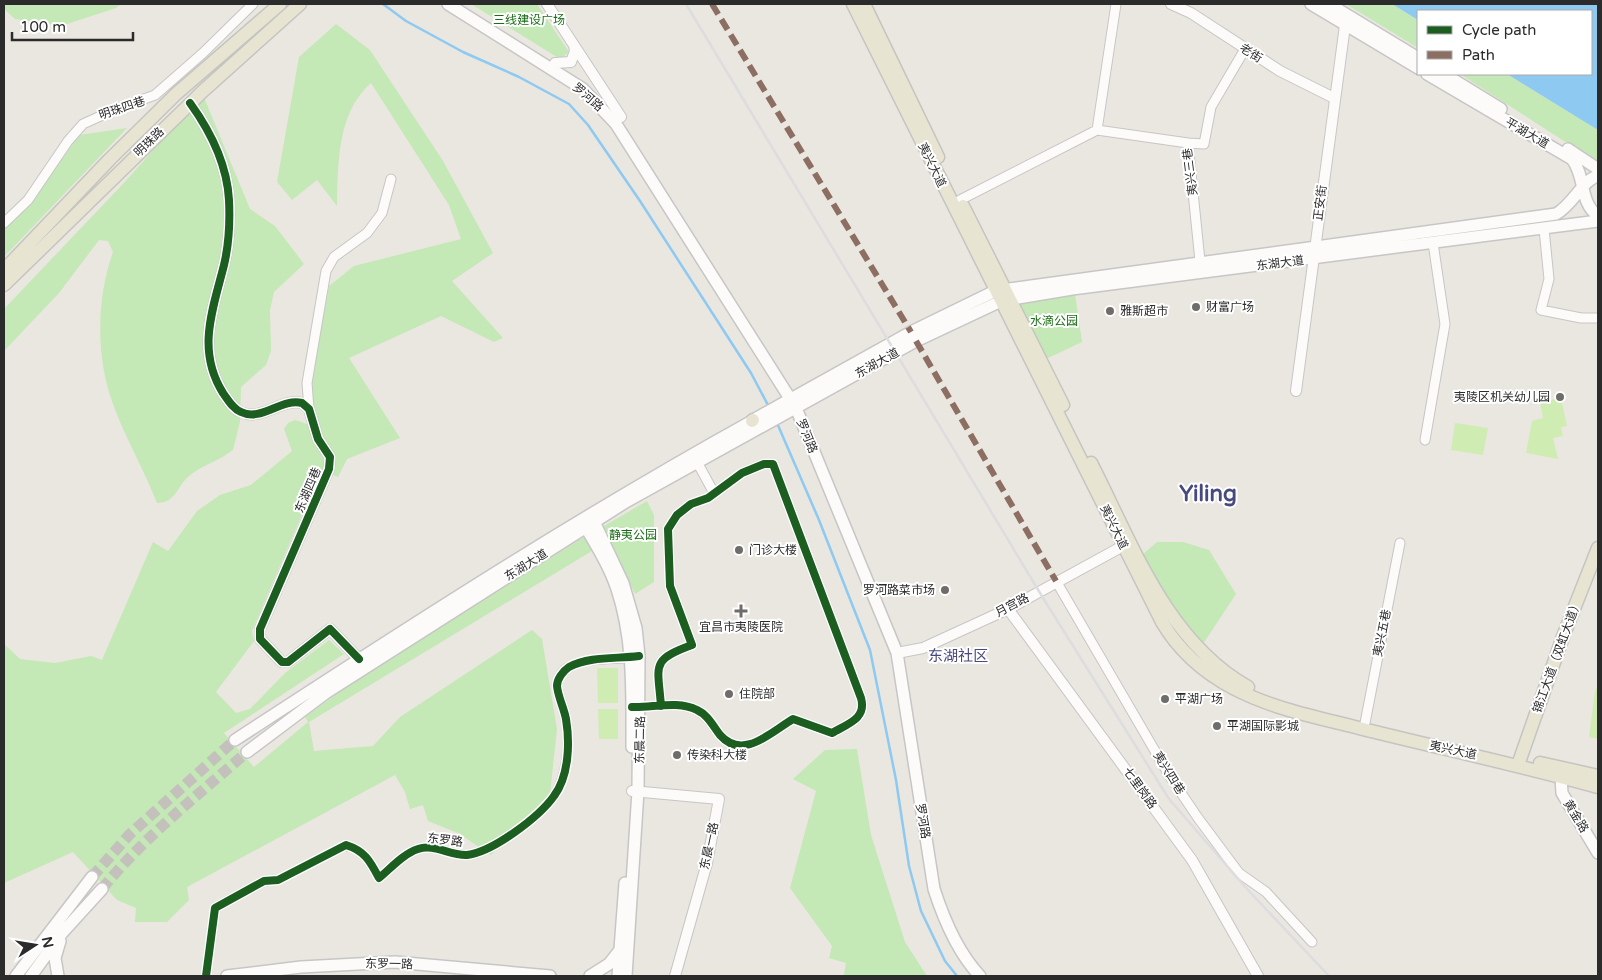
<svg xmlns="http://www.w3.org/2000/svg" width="1602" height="980" viewBox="0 0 1602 980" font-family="'Varela Round','Noto Sans SC',sans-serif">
<rect width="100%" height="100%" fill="#eae7e0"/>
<path fill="#c4e8b6" d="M4 4H121L116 8 61 26 15 19 4 9Z
M471 4H537L569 52 560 59Z
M1346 4H1392L1418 20V48Z
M336 24 370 50 443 161 493 253 452 281 503 338 494 342 441 316 349 358 400 438 347 459 338 477 321 470 252 631 254 641 216 692 236 713 250 709 285 673 329 640 344 654 224 733 254 767 308 722 305 717 349 685 584 537 592 551 309 722 314 751 373 746 400 717 532 630 542 639 557 729 550 794 491 855 458 833 428 821 423 805 410 809 405 792 395 775 187 887 189 900 167 922H135L136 908 117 900 73 852 4 883V644L20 659 55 663 91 656 102 660 153 542 168 551 197 511 220 495 251 485 292 451 284 429 288 423 295 420 310 425 313 408 311 383 329 286 354 266 461 239 449 205 371 83C337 113 338 163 337 206L317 180 292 200 277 182 299 57Z
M1460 74H1507L1598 130V163Z
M203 95 250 209 275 226 304 264 274 292 270 310 271 351 266 365 241 387 240 422 233 450C219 461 202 465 189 476 177 486 176 503 157 503 144 469 125 438 113 404 96 358 96 299 113 252L108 241 99 240 59 293 4 351V309L121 186Z
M127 128 4 257V229L31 204 79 135Z
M1075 294 1082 342 1046 359 1018 300Z
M647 501 654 515V582L635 594 604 526Z
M1157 542H1183L1209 550 1236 594 1201 647 1177 615 1142 555Z
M857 749 871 835 905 942 927 976 844 975 846 963 829 958 832 946 790 888 816 791 793 779 825 750Z"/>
<path fill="#cfecb3" d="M1561 398 1567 426 1561 427 1563 436 1553 438 1558 459 1526 453 1532 421 1543 418 1540 402Z
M1455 423 1488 428 1483 455 1451 450Z
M597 668H618V703H598Z
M1598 686V739L1589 737 1595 691Z
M598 709H618V739H599Z"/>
<path fill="#8ec9f1" d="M1392 4H1598V130L1507 74H1591V11H1418V20Z"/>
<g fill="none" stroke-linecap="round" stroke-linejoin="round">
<path stroke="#8ec9f1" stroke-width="2.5" d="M383 4 406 21 463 52 519 77 569 104 588 125 640 201 751 373 769 407
M777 423 819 520 870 650 896 780 909 866 921 911 945 961 957 976"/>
<path stroke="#c4c1bc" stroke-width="11" stroke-dasharray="11 5.5" stroke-linecap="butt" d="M92 877 130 834 235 740
M102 889C144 837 197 796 247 752"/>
<defs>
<path id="minor" d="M1097 130 1188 143 1200 261
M1188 143 1204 144 1211 107 1245 49
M960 200 1097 130 1116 4
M4 223 28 200 68 141 83 124 116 109 155 95 203 53 253 4
M1544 229 1549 279 1541 310 1581 318H1598
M309 409 307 383 326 271 334 257 367 233 382 213 391 179
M1425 440 1445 324 1433 243
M697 462 714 493
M1056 581 1169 775 1198 818 1239 873 1266 892 1312 942
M632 707C652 708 678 700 697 710 708 716 713 726 720 735 743 761 771 732 793 719L832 733C847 724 867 719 861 698L773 464H764L742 473 708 498 691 504 677 515 668 529 670 586 692 645C650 660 658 665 661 706
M1365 723 1400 543
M206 976 215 908 264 881 278 880 346 845C365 851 370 861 379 878 391 868 403 854 418 849 434 843 450 856 467 855 493 852 539 817 554 796 568 776 570 743 566 719 564 708 558 696 557 686 557 679 563 670 569 667 590 656 614 660 636 657"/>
<path id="tertiary" d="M547 4 621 117
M1171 4 1191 13 1280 71 1334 98
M555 63 571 62 575 51 574 45
M190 103C211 132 227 164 229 200 230 221 229 244 224 265 213 309 196 350 223 393 228 400 233 409 241 412 261 422 281 398 302 403L309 409 318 439 330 457 329 469 260 629V639L282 662H288L330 629 359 659
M1296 391 1346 18
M1008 609 1192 860 1258 976
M897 653 923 648 1008 609 1123 546
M632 791 719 799 707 863 675 976"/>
<path id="secondary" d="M448 4 583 89 616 124 796 408 897 653 934 889C944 920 958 953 980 976
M1311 4 1418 68
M1329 4 1418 58
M1427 74 1572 159C1586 177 1579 202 1598 216
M1444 74 1501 109
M1568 149 1598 169
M753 420 911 332 995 291 1556 214C1573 205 1583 179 1598 176
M591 515 623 583 636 628 639 656 638 791 626 976
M582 521C595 543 609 565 617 589 634 640 632 694 632 747
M235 740C405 629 575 519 752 421
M247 752 327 692 624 503 916 341 1001 301 1072 289 1598 221
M1561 777 1562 793 1598 853
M16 976 92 877
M31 976 62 933 102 889
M58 976 55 958 60 941
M227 976 301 967 395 962 550 976
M590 976 609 964 620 950
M618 976 625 883"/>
<path id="primary" d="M853 4 1162 622C1179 651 1203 672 1233 688 1273 709 1316 717 1359 728 1439 748 1519 765 1598 787
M864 4 938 157
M963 206 1063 405
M4 270 110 159 176 94 280 4
M4 285 203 91 300 4
M752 421 753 420
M1091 463C1132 543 1166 641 1248 687
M1540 763 1598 776
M1518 765 1564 634 1598 548"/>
</defs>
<use href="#minor" stroke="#c7c6c6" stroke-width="11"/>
<use href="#tertiary" stroke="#c7c6c6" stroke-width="12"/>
<use href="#secondary" stroke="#c7c6c6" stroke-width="14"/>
<use href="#primary" stroke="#c5c4c1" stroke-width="15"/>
<use href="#minor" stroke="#fcfbfa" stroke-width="9"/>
<use href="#tertiary" stroke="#fcfbfa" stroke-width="10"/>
<use href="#secondary" stroke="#fcfbfa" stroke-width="11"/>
<use href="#primary" stroke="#e7e5d2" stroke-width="12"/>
<path stroke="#dddddf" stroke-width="2.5" d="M686 4 1043 598 1169 799 1247 889 1329 976"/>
<path stroke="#8d6e63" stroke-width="6" stroke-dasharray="12 6" stroke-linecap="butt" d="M712 4 911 332
M916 341 1056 581"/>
<defs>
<path id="cycleway" d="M190 103C211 132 227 164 229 200 230 221 229 244 224 265 213 309 196 350 223 393 228 400 233 409 241 412 261 422 281 398 302 403L309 409 318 439 330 457 329 469 260 629V639L282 662H288L330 629 359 659
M632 707C652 708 678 700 697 710 708 715 713 726 720 735 743 761 771 732 793 719L832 733C847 724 867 719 861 698L773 464H764L742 473 708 498 691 504 677 515 668 529 670 586 692 645C650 660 658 665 661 706
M206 976 215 908 264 881 278 880 346 845C365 851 370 861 379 878 391 868 403 854 418 849 434 843 450 856 467 855 493 852 539 817 554 796 569 776 570 743 566 719 564 708 558 697 557 686 557 679 563 671 569 667 590 656 616 659 639 656"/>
</defs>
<use href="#cycleway" stroke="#fff" stroke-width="11"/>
<use href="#cycleway" stroke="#1b5e20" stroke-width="8"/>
</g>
<g fill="#6e6d6a" stroke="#fff" stroke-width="2">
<circle cx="1196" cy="307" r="5"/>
<circle cx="1110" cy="311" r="5"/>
<circle cx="1560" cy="397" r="5"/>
<circle cx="739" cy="550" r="5"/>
<circle cx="945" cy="590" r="5"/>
<path d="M738.5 603.5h5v5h5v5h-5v5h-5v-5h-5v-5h5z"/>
<circle cx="729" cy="694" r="5"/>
<circle cx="1165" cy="699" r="5"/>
<circle cx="1217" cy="726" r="5"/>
<circle cx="677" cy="755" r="5"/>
</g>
<g text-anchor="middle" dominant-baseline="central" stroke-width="4" stroke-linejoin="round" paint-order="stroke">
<g font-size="12" fill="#1a6e15" stroke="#fff">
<text x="529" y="20">三线建设广场</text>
<text x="1054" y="321">水滴公园</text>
<text x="633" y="535">静夷公园</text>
</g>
<g font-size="12" fill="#2b2b2b" stroke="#fff">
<text transform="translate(1251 53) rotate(32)">老街</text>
<text transform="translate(588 97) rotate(41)">罗河路</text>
<text transform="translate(122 108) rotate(-19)">明珠四巷</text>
<text transform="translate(1527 133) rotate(30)">平湖大道</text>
<text transform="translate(149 142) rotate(-44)">明珠路</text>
<text transform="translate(932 165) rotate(64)">夷兴大道</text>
<text transform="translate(1190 172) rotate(-97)">夷兴三巷</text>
<text transform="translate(1320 203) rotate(-83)">正安街</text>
<text transform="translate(1280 263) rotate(-7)">东湖大道</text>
<text transform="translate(877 363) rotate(-29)">东湖大道</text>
<text transform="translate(807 436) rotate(68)">罗河路</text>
<text transform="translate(308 490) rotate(-67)">东湖四巷</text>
<text transform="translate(1114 527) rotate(64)">夷兴大道</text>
<text transform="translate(526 565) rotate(-32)">东湖大道</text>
<text transform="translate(1012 605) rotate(-28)">月宫路</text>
<text transform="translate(1382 633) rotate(-79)">夷兴五巷</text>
<text transform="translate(1557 656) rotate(-70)">锦江大道（双虹大道）</text>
<text transform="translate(640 740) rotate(-89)">东晨二路</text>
<text transform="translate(1453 750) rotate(12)">夷兴大道</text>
<text transform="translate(1169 773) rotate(58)">夷兴四巷</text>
<text transform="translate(1140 788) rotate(54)">七里岗路</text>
<text transform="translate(1576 816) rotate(59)">黄金路</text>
<text transform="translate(923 821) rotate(80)">罗河路</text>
<text transform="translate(445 840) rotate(7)">东罗路</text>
<text transform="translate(709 846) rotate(-78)">东晨一路</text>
<text transform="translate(389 964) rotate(1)">东罗一路</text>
</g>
<g font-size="12" fill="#2b2b2b" stroke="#fff" text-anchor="start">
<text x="1206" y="307">财富广场</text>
<text x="1120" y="311">雅斯超市</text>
<text x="1550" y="397" text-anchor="end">夷陵区机关幼儿园</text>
<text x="749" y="550">门诊大楼</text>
<text x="935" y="590" text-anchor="end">罗河路菜市场</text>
<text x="741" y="627" text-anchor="middle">宜昌市夷陵医院</text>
<text x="739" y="694">住院部</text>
<text x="1175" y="699">平湖广场</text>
<text x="1227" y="726">平湖国际影城</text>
<text x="687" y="755">传染科大楼</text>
</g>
<g font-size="15" fill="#47497f" stroke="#fff">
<text x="958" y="656">东湖社区</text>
</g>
<g font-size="22" font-weight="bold" fill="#47497f" stroke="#fff">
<text x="1208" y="494">Yiling</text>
</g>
</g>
<rect width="1602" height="980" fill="none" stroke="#2b2b2b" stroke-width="10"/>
<rect x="1417" y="10" width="175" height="65" fill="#ffffff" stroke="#aaaaaa"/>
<rect x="1427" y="26" width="25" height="8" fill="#1b5e20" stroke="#aaaaaa"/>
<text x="1462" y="35" font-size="15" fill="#2b2b2b">Cycle path</text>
<rect x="1427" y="51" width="25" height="8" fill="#8d6e63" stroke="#aaaaaa"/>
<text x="1462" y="60" font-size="15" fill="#2b2b2b">Path</text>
<g transform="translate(35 945) rotate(78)" stroke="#ffffff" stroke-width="4" paint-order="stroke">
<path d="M0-4L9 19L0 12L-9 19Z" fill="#2b2b2b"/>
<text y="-8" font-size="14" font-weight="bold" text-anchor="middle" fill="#2b2b2b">N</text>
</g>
<path d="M12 32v8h121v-8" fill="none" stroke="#2b2b2b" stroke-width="2.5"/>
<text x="20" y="32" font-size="15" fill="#2b2b2b" stroke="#ffffff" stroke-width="4" paint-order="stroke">100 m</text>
</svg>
